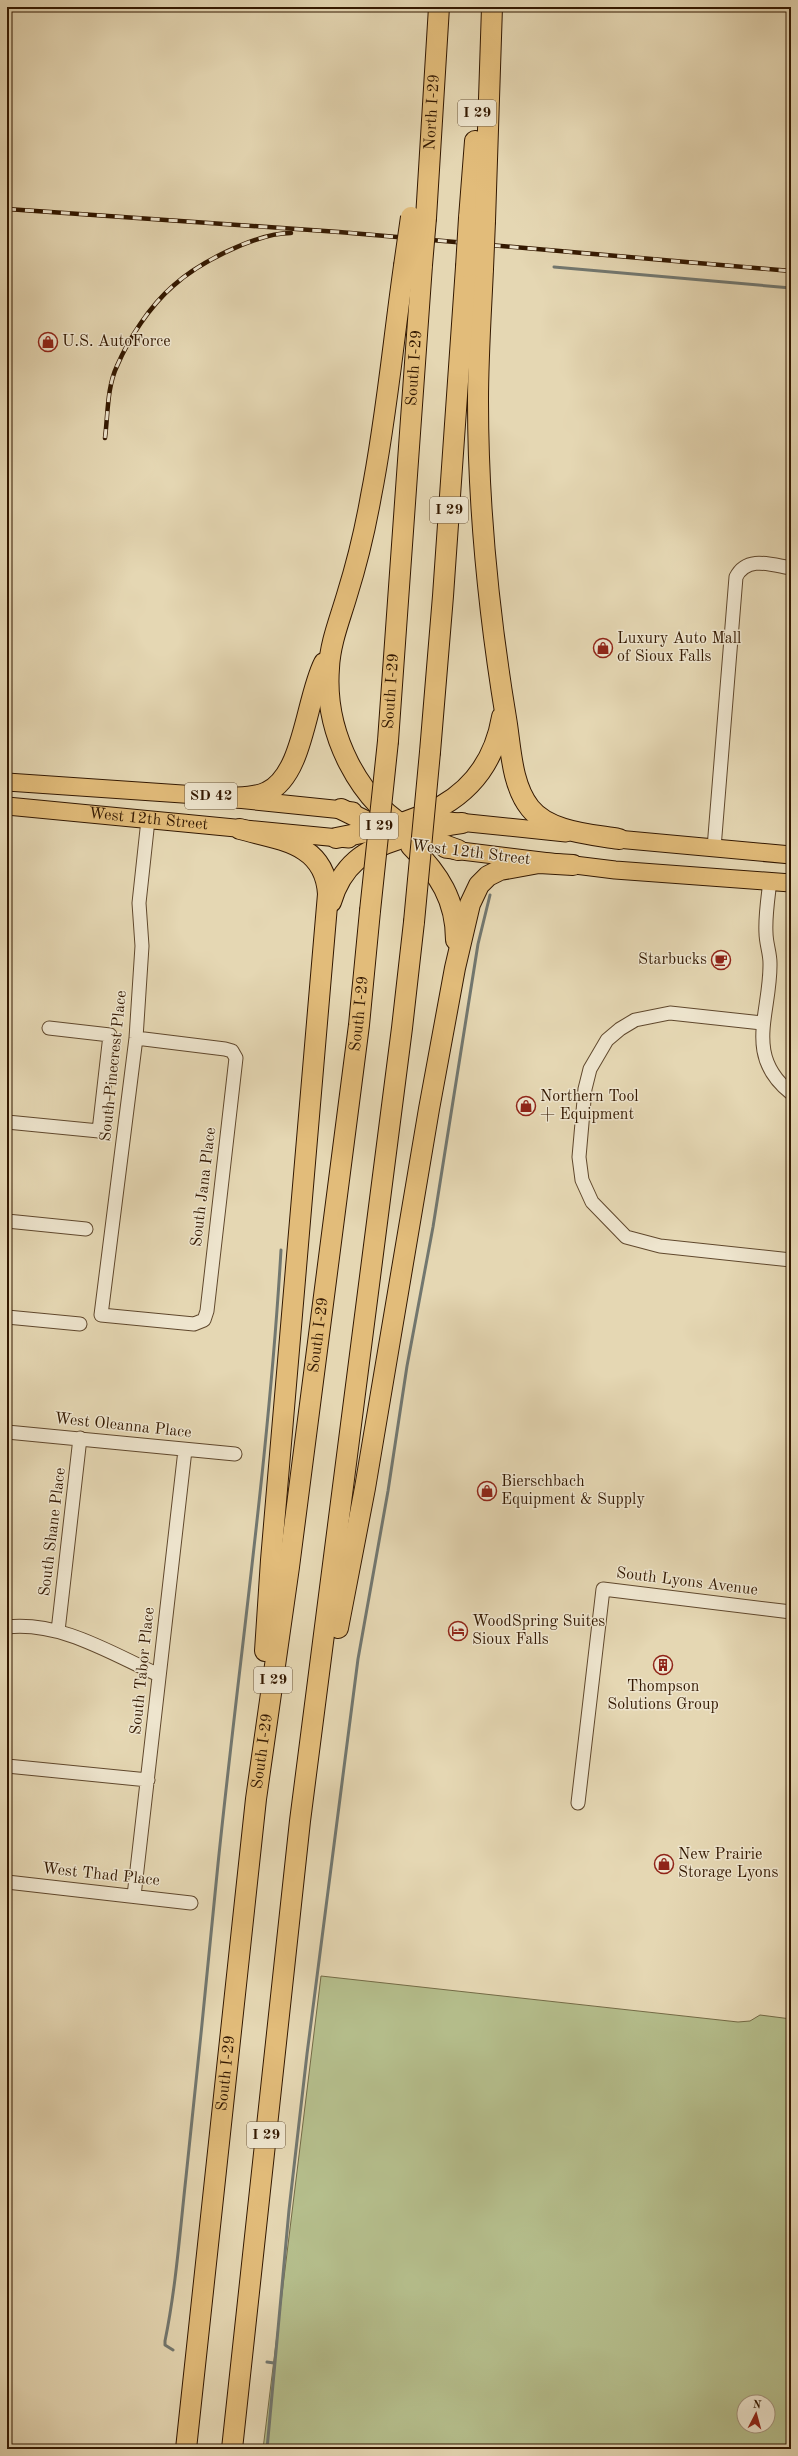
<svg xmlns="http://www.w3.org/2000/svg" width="798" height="2456" viewBox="0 0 798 2456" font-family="'Old Standard TT',serif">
<rect width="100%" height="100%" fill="#e5d7b3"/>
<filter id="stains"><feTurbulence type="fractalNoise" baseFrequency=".005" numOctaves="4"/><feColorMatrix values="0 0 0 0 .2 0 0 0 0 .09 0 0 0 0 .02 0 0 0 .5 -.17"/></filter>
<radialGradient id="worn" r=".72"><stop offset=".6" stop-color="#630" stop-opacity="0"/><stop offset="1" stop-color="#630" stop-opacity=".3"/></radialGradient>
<path fill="#b5be8c" stroke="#746b46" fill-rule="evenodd" d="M321 1976 738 2022 750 2021 760 2015 791 2019V2449H263ZM744 2402H768V2426H744Z"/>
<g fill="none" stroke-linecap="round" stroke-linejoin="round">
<path stroke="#72776f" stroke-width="3" d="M554 267 791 288
M173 2350 165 2345V2341C176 2287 180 2231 186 2177 197 2073 208 1968 218 1864 239 1660 269 1456 281 1250
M267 2362 274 2363
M267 2449 289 2210 307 2054 358 1659 388 1491 407 1366 433 1227 478 944 490 895"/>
<defs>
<path id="minor" d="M714 848 736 577C747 555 772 565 791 568
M770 881C768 898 765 916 766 933 766 943 770 953 770 963 771 1013 743 1055 791 1093
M762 1023 670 1013 635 1020 620 1029 607 1040 590 1069 585 1089 579 1157 582 1180 592 1202 626 1237 660 1246 791 1260
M136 1038 225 1049 232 1051 236 1058 207 1311 204 1320 194 1324 101 1315 136 1038 142 946 139 903 148 820
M7 1122 99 1131 110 1035 49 1028
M7 1221 86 1229
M7 1317 80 1324
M7 1432 235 1454
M7 1627C61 1621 112 1654 159 1675
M58 1631 80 1438
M7 1766 148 1780
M578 1803 603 1589 791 1612
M7 1882 191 1903
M134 1896 185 1450"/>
<g id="major">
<path d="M7 782 197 795 353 811"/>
<path id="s1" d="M7 806 349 839"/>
<path d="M449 821 566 833"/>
<path d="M606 838 791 855"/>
<path d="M445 849 615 870 791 883"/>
</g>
<g id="highway">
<path id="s2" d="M426 218 439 7"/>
<path d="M469 218 475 141"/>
<path d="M485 221 492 7"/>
<path d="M404 266C393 343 386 421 371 496 365 530 357 563 347 595 340 619 330 643 329 668 324 732 358 803 416 833 429 840 444 845 458 850"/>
<path d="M483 269C481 313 478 357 478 401 478 505 489 615 506 718 511 747 511 784 530 808 549 832 590 834 619 839"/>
<path id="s3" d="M388 741 422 265"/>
<path d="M430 752 443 596 466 267"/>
<path d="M228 798C241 797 255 798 267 792 304 775 306 698 324 663"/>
<path d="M341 809 386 831"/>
<path d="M240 829C280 840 325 843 328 894L271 1560 265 1651"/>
<path d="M336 838C413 824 487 806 502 717"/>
<path d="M411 846C439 874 456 900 456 940"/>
<path d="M331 902C342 865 364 850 399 839 422 832 437 826 462 823"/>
<path d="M338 1628 365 1488 429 1109 455 968 470 904 479 885 488 876 500 870 539 863 573 865"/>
<path id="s4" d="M186 2449 256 1799 289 1567 359 1025 370 911"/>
<path d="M232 2449 300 1821 402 1028 414 922"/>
</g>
</defs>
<use href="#minor" stroke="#60482d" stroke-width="15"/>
<use href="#major" stroke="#331800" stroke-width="19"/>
<use href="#highway" stroke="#331800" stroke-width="22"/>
<use href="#minor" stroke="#eee5ce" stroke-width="13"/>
<use href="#major" stroke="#e2bc7a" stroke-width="17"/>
<use href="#highway" stroke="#e2bc7a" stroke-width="20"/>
<defs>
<path id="rail" d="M7 209 339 232 791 271
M105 438C108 414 107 387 117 366 129 338 150 306 173 286 198 263 256 233 291 233"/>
</defs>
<use href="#rail" stroke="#331800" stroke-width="4.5"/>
<use href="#rail" stroke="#eee5ce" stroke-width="3" stroke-dasharray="9" stroke-linecap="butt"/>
<defs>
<path id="highway-bridge" d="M422 265 426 218
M404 266 411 217
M466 267 469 218
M483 269 485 221
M370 911 388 741
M414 922 430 752"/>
</defs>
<use href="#highway-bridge" stroke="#331800" stroke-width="22" stroke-linecap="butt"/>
<use href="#highway-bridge" stroke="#e2bc7a" stroke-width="20"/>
</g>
<defs>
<symbol id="shop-ring" viewBox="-11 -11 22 22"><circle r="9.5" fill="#eee5ce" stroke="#8f2418" stroke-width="1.5"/><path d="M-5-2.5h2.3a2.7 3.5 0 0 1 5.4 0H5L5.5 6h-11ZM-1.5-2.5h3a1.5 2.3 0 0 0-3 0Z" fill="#8f2418"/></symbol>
<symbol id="cafe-ring" viewBox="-11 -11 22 22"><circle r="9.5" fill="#eee5ce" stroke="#8f2418" stroke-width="1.5"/><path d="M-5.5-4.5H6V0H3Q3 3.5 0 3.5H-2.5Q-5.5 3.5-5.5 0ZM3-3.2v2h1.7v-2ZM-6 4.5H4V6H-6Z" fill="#8f2418"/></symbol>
<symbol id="hotel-ring" viewBox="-11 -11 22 22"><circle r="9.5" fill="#eee5ce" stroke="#8f2418" stroke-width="1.5"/><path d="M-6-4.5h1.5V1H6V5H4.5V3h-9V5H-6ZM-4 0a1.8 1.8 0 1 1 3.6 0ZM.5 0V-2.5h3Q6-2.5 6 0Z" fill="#8f2418"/></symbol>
<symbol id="building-ring" viewBox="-11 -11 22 22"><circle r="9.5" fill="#eee5ce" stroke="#8f2418" stroke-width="1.5"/><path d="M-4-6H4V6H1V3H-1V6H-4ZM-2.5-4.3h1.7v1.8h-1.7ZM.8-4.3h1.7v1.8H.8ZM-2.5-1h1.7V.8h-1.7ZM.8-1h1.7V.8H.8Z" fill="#8f2418"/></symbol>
</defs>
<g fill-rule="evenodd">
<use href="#shop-ring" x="37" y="331" width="22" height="22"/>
<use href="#shop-ring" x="592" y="637" width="22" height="22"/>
<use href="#cafe-ring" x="710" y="949" width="22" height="22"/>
<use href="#shop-ring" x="515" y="1095" width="22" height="22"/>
<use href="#shop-ring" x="476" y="1480" width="22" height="22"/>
<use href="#hotel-ring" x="447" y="1620" width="22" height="22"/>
<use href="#building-ring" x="652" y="1654" width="22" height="22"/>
<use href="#shop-ring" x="653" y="1853" width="22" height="22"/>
</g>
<g text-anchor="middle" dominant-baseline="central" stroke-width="3" stroke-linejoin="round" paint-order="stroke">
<g fill="#eee5ce" stroke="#6b563e" stroke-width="1">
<rect x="458" y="100" width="38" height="26" rx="3"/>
<rect x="430" y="497" width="38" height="26" rx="3"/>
<rect x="185" y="783" width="52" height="26" rx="3"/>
<rect x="360" y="813" width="38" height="26" rx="3"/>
<rect x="254" y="1667" width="38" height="26" rx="3"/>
<rect x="247" y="2122" width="38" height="26" rx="3"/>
</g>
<g font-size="15" font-weight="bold" fill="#331800">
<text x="477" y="113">I 29</text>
<text x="449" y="510">I 29</text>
<text x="211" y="796">SD 42</text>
<text x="379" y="826">I 29</text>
<text x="273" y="1680">I 29</text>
<text x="266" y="2135">I 29</text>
</g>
<g font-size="16" fill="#331800" stroke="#eee5ce">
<text stroke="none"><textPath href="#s2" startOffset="106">North I-29</textPath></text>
<text stroke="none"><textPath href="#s3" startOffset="374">South I-29</textPath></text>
<text stroke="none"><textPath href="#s3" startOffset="50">South I-29</textPath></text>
<text stroke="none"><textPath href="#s1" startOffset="142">West 12th Street</textPath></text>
<text transform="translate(471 853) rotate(7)">West 12th Street</text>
<text stroke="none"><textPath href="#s4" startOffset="1446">South I-29</textPath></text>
<text transform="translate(114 1066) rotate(-84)">South Pinecrest Place</text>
<text transform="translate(204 1187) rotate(-83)">South Jana Place</text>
<text stroke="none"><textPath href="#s4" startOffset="1122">South I-29</textPath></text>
<text transform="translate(123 1426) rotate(6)">West Oleanna Place</text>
<text transform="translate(53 1532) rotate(-83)">South Shane Place</text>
<text transform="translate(687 1582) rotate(7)">South Lyons Avenue</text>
<text transform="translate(143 1671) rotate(-84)">South Tabor Place</text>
<text stroke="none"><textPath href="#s4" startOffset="702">South I-29</textPath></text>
<text transform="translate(101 1875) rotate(6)">West Thad Place</text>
<text stroke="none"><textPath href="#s4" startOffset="378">South I-29</textPath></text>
</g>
<g font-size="16" fill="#331800" stroke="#eee5ce" text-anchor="start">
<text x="62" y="342">U.S. AutoForce</text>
<text x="617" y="639">Luxury Auto Mall<tspan x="617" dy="18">of Sioux Falls</tspan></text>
<text x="707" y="960" text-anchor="end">Starbucks</text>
<text x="540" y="1097">Northern Tool<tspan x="540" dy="18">+ Equipment</tspan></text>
<text x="501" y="1482">Bierschbach<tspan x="501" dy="18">Equipment &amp; Supply</tspan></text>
<text x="472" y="1622">WoodSpring Suites<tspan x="472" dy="18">Sioux Falls</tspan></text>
<text x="663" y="1687" text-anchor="middle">Thompson<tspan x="663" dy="18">Solutions Group</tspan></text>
<text x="678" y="1855">New Prairie<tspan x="678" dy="18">Storage Lyons</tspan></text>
</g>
</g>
<rect width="798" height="2456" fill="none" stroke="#e5d7b3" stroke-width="24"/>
<rect x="8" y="8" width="782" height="2440" fill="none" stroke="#331800" stroke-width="2"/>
<rect x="12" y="12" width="774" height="2432" fill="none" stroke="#331800"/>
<g transform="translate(756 2414) rotate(6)"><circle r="19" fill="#eee5ce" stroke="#a3937c"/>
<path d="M0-3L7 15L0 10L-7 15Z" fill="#8f2418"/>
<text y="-6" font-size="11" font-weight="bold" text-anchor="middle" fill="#331800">N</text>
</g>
<rect width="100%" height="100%" filter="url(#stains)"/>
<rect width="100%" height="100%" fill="url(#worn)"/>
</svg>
